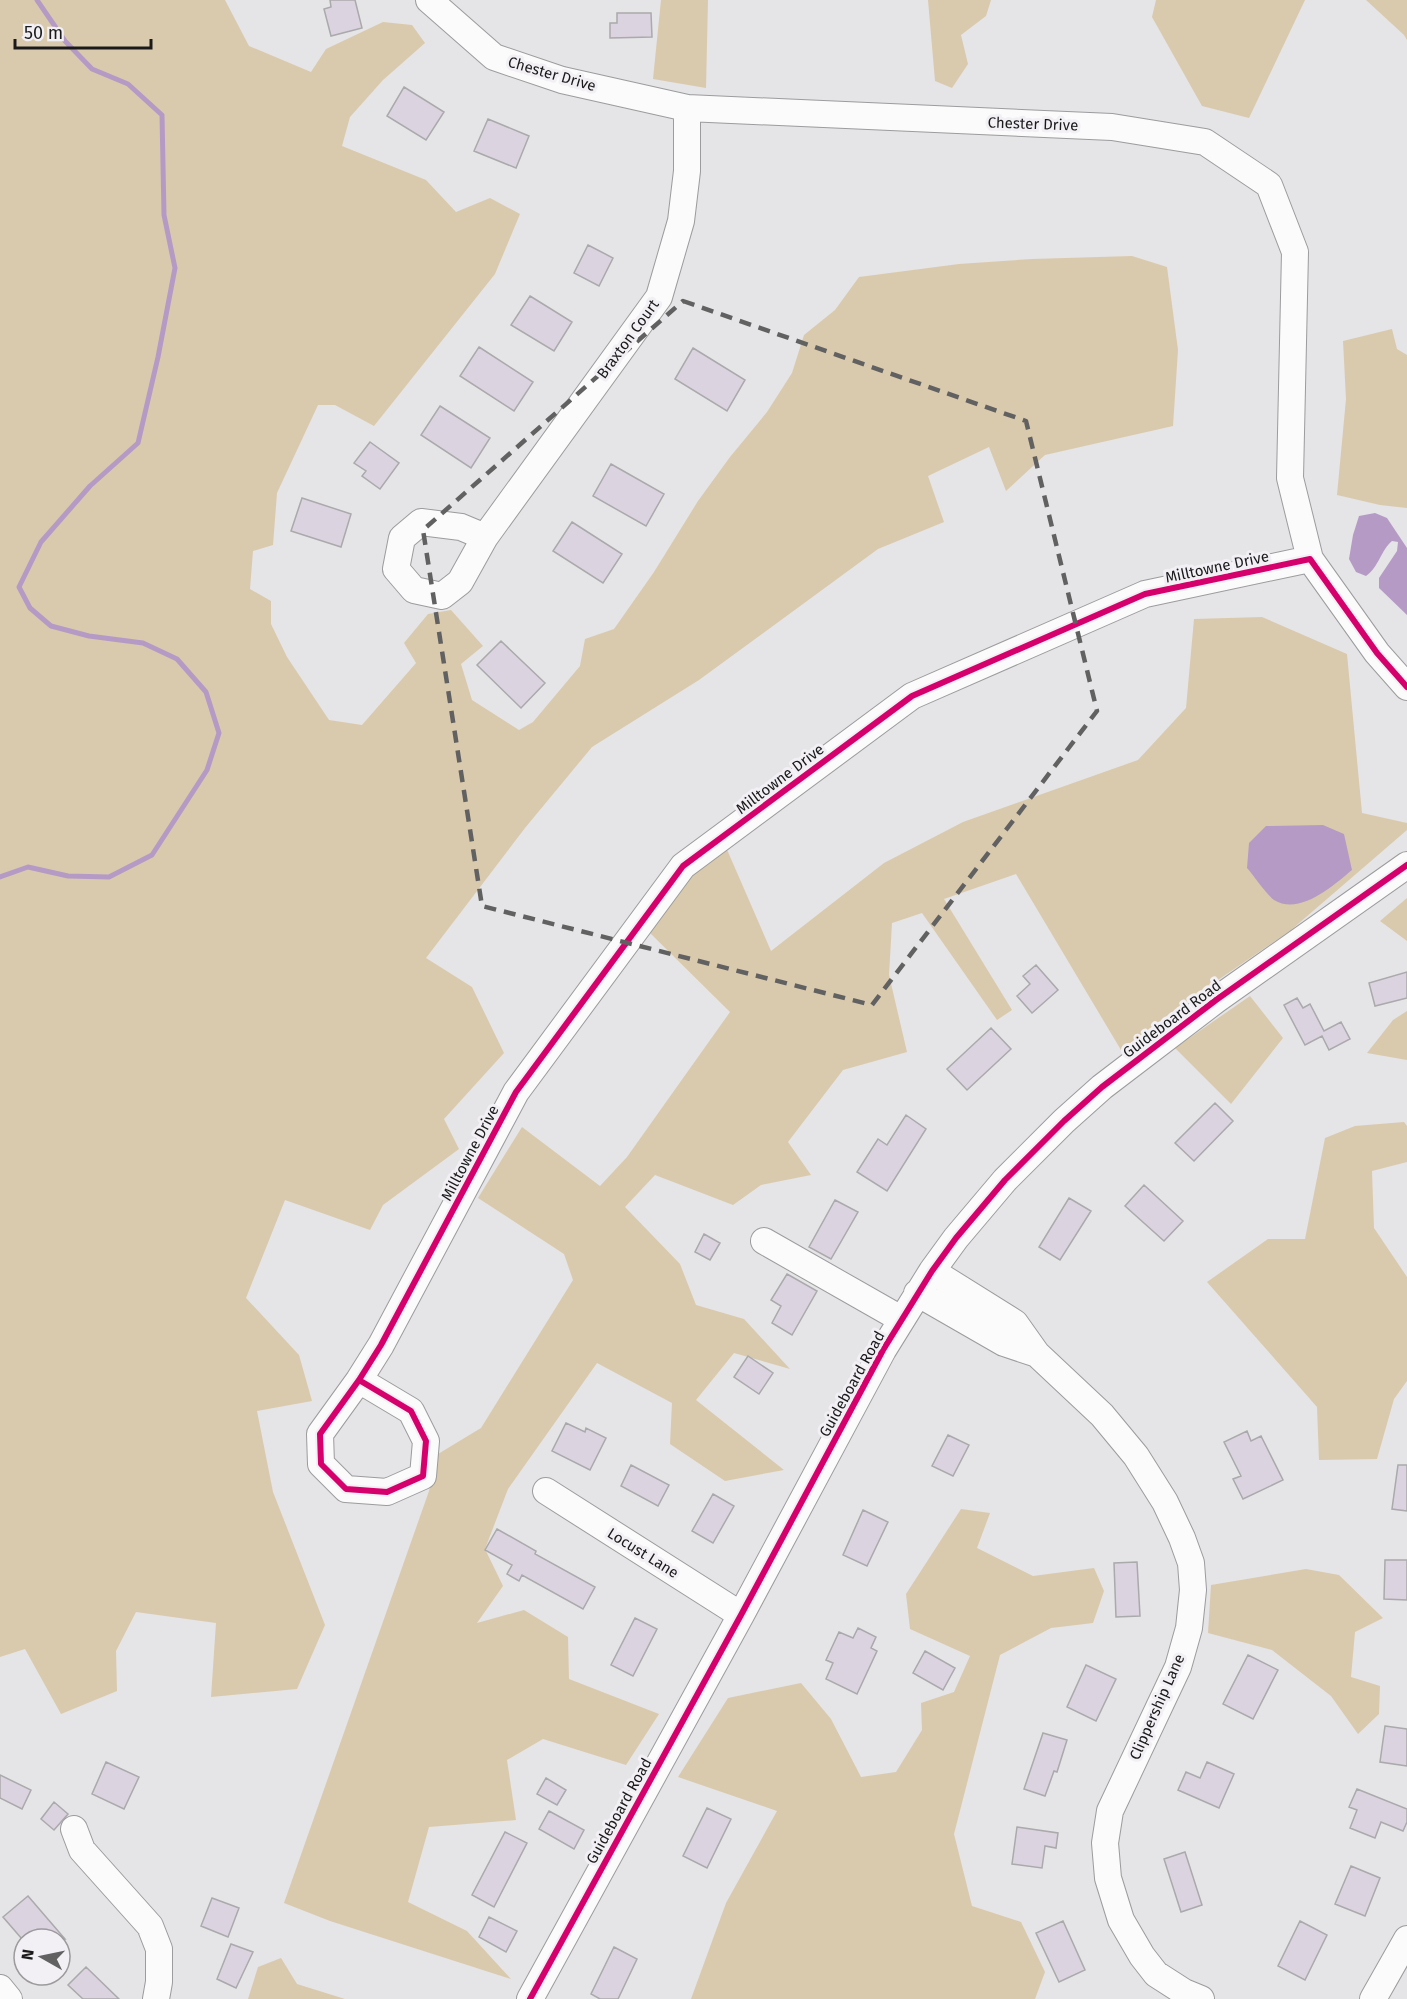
<svg xmlns="http://www.w3.org/2000/svg" width="1407" height="1999" viewBox="0 0 1407 1999" font-family="'Fira Sans',sans-serif">
<rect width="100%" height="100%" fill="#e5e4e6"/>
<path fill="#dacaad" d="M0 0H225L249 46 311 72 326 49 383 22 412 25 425 43 383 80 350 117 342 146 426 180 456 212 490 198 520 214 495 274 374 426 335 405H318L277 493 273 545 253 551 250 589 271 601V624L287 657 329 720 362 725 416 663 404 643 428 614 451 610 483 646 461 664 472 700 519 730 533 722 580 666 585 639 614 629 654 572 698 501 730 457 767 412 792 373 804 335 835 310 859 277 959 264 1032 259 1132 256 1167 267 1178 350 1173 426 1045 455 1006 491 989 447 928 476 944 522 878 549 699 680 592 747 525 828 426 958 472 987 504 1053 444 1119 459 1149 383 1205 370 1230 285 1200 246 1298 299 1355 312 1401 257 1411 273 1492 325 1625 297 1689 211 1697 216 1623 136 1612 116 1651 117 1691 61 1714 25 1649 0 1657Z
M661 0H708L706 88 653 79Z
M928 0H991L986 16 961 35 968 64 952 88 935 81Z
M1156 0H1305L1249 118 1202 106 1152 17Z
M1366 0H1407V40L1404 35Z
M1392 329 1397 349 1407 355V508L1380 505 1337 495 1346 399 1343 341Z
M1262 617 1347 654 1362 813 1407 823V830L1291 930 1183 1004 1121 1050 1016 874 944 899 1012 1010 997 1020 922 913 892 923 889 975 907 1052 843 1070 788 1142 811 1175 761 1185 733 1205 655 1175 625 1207 680 1264 696 1305 744 1319 790 1369 734 1353 696 1400 784 1470 725 1481 670 1444 672 1403 597 1363 508 1489 485 1549 503 1586 477 1623 524 1610 568 1637 569 1679 659 1714 626 1765 543 1739 507 1760 516 1820 429 1827 408 1902 467 1931 511 1979 330 1921 284 1903 429 1491 438 1454 481 1428 573 1280 564 1254 478 1198 522 1127 600 1186 627 1157 730 1012 649 932 686 876 725 845 771 951 884 863 963 822 1138 760 1186 708 1194 619Z
M1407 898V941L1380 921Z
M1250 996 1283 1038 1231 1104 1175 1048Z
M1407 1011V1060L1367 1053 1393 1020Z
M1404 1122 1407 1126V1162L1372 1171 1374 1228 1407 1277V1381L1394 1399 1377 1459 1319 1460 1317 1407 1207 1282 1268 1239H1305L1325 1138 1355 1126Z
M961 1509 990 1513 977 1548 1033 1576 1094 1568 1104 1591 1093 1623 1051 1628 1000 1655 954 1834 972 1906 1021 1922 1045 1972 1035 1999H691L726 1903 777 1811 678 1777 728 1698 801 1683 831 1719 861 1777 896 1772 922 1730 921 1703 954 1692 970 1656 910 1629 906 1594Z
M1306 1569 1339 1575 1383 1618 1355 1632 1351 1677 1380 1686 1379 1714 1358 1734 1331 1696 1272 1650 1208 1633 1211 1585Z
M281 1958 297 1984 345 1999H248L258 1967Z"/>
<path fill="#b69ac6" d="M1375 513 1387 518 1407 548V615L1379 588V578L1397 551 1398 542 1392 541C1381 550 1379 567 1366 576L1356 572 1349 559 1353 535 1359 516Z
M1323 825 1344 834 1352 870C1334 885 1300 916 1274 900 1266 894 1254 876 1247 868L1249 843 1266 826Z"/>
<g fill="none" stroke-linecap="round" stroke-linejoin="round">
<path stroke="#b69ac6" stroke-width="5" d="M0 877 28 867 68 876 109 877 152 855 207 770 219 733 206 692 177 659 143 643 89 636 51 626 30 608 19 587 41 542 90 486 138 443 158 357 175 268 164 215 162 115 128 84 92 69 65 41 37 0"/>
</g>
<path fill="#dcd3e0" stroke="#aaa9ab" stroke-width="1.5" d="M330 0H355L362 28 331 36 324 9 331 7Z
M617 13H651L652 37 610 38V23H617Z
M404 87 444 112 426 140 387 116Z
M488 119 529 136 516 168 474 151Z
M588 245 613 258 599 286 574 273Z
M530 296 572 322 554 351 511 325Z
M479 347 533 382 514 411 460 376Z
M693 348 745 380 727 411 675 379Z
M440 406 490 438 471 468 421 435Z
M370 442 399 463 380 489 362 476 366 471 354 463Z
M611 464 664 494 646 526 593 496Z
M302 498 351 514 341 547 291 531Z
M572 522 622 554 603 583 553 551Z
M501 641 545 683 521 708 477 665Z
M1036 965 1058 990 1032 1013 1017 996 1030 984 1023 976Z
M1407 972V998L1375 1006 1369 983Z
M1297 998 1303 1008 1310 1004 1324 1031 1341 1022 1350 1039 1329 1050 1322 1036 1305 1045 1284 1005Z
M991 1028 1011 1049 967 1090 947 1069Z
M1215 1103 1233 1121 1194 1161 1175 1143Z
M906 1115 926 1129 887 1191 857 1172 878 1139 887 1145Z
M1144 1185 1183 1221 1164 1241 1125 1206Z
M1069 1198 1091 1211 1060 1260 1039 1247Z
M835 1200 858 1212 831 1259 809 1247Z
M704 1234 720 1243 710 1260 695 1252Z
M787 1274 817 1291 792 1335 772 1323 781 1306 771 1300Z
M748 1356 773 1373 759 1394 734 1377Z
M566 1423 585 1432 586 1428 606 1438 590 1470 552 1451Z
M1247 1431 1251 1441 1261 1436 1283 1480 1243 1499 1233 1479 1241 1476 1224 1442Z
M948 1435 969 1445 953 1476 932 1466Z
M631 1465 669 1485 658 1506 621 1486Z
M1398 1465H1407V1511L1392 1509Z
M713 1494 734 1506 713 1543 692 1531Z
M863 1510 888 1522 867 1566 843 1555Z
M497 1529 536 1551 535 1554 595 1587 583 1609 522 1575 519 1581 507 1574 512 1565 485 1550Z
M1385 1560H1407V1600L1384 1599Z
M1137 1562 1140 1616 1116 1617 1114 1563Z
M635 1618 657 1629 633 1676 611 1665Z
M858 1628 876 1637 871 1648 877 1651 857 1694 826 1679 833 1663 826 1660 839 1632 853 1638Z
M925 1651 955 1668 943 1690 913 1673Z
M1248 1655 1278 1670 1253 1719 1223 1704Z
M1086 1665 1116 1679 1096 1721 1067 1707Z
M1385 1726 1407 1729V1766L1380 1762Z
M1043 1733 1067 1740 1057 1772 1054 1771 1045 1796 1024 1789Z
M106 1762 139 1777 124 1809 92 1794Z
M1207 1762 1234 1774 1219 1808 1178 1790 1186 1772 1200 1778Z
M0 1775 31 1790 22 1809 0 1798Z
M546 1778 566 1790 557 1805 537 1794Z
M1357 1789 1407 1809V1822L1403 1831 1381 1822 1375 1838 1350 1828 1357 1810 1349 1807Z
M54 1802 68 1814 54 1830 41 1819Z
M707 1808 731 1819 707 1868 683 1856Z
M549 1811 584 1830 574 1849 539 1829Z
M1017 1827 1058 1833 1056 1848 1045 1846 1042 1868 1012 1864Z
M505 1832 527 1843 494 1907 472 1895Z
M1185 1852 1202 1905 1181 1912 1164 1859Z
M1351 1866 1380 1878 1365 1916 1335 1904Z
M28 1896 65 1939H22L3 1917Z
M212 1898 239 1908 228 1937 201 1926Z
M489 1917 517 1931 506 1952 479 1937Z
M1063 1921 1085 1970 1059 1982 1036 1933Z
M1300 1921 1327 1935 1305 1980 1278 1966Z
M231 1944 253 1952 236 1988 217 1979Z
M614 1947 637 1959 618 1999H600L591 1994Z
M86 1967 119 1999H83L68 1985Z"/>
<g fill="none" stroke-linecap="round" stroke-linejoin="round">
<defs>
<path id="minor" d="M429 0 494 57 562 80 687 108 1112 127 1205 142 1269 185 1295 252 1290 478 1310 559
M485 537 461 527 421 522 402 538 396 569 414 590 442 596 460 582 485 537 659 297 681 221 687 171V108
M764 1241 901 1319
M932 1271 1015 1323 1037 1354 1102 1415 1136 1456 1165 1502 1182 1538 1191 1563 1193 1590 1189 1628 1178 1667 1110 1811 1105 1843 1108 1878 1121 1920 1142 1956 1156 1974 1184 1992 1201 1999
M917 1293 1004 1343 1037 1354
M359 1380 411 1411 426 1441 423 1476 387 1492 346 1489 321 1464 320 1434 359 1380 381 1345 516 1092 683 866 912 696 1145 594 1310 559 1377 653 1407 687
M546 1491 741 1615
M74 1829 82 1850 150 1926 159 1949V1982L156 1999
M0 1988 9 1999
M530 1999 741 1615 883 1350 932 1271 956 1238 1005 1180 1064 1121 1102 1087 1216 1000 1407 865
M1373 1999 1407 1939"/>
</defs>
<use href="#minor" stroke="#9c9b9d" stroke-width="28"/>
<use href="#minor" stroke="#fbfbfb" stroke-width="26"/>
<defs>
<path id="cycleway" d="M359 1380 411 1411 426 1441 423 1476 387 1492 346 1489 321 1464 320 1434 359 1380 381 1345 516 1092 683 866 912 696 1145 594 1310 559 1377 653 1407 687
M530 1999 741 1615 883 1350 932 1271 956 1238 1005 1180 1064 1121 1102 1087 1216 1000 1407 865"/>
</defs>
<use href="#cycleway" stroke="#f2f0f4" stroke-width="10"/>
<use href="#cycleway" stroke="#d6006c" stroke-width="6"/>
</g>
<path fill="none" stroke="#626162" stroke-width="4.5" stroke-dasharray="12 8" stroke-linejoin="round" d="M683 301 1026 421 1097 711 872 1005 482 906 423 530Z"/>
<g text-anchor="middle" dominant-baseline="central" stroke-width="6" stroke-linejoin="round" paint-order="stroke">
<g font-size="15" fill="#1b1a1b" stroke="#f2f0f4">
<text transform="translate(552 74) rotate(16)">Chester Drive</text>
<text transform="translate(1033 124) rotate(2)">Chester Drive</text>
<text transform="translate(628 339) rotate(-54)">Braxton Court</text>
<text transform="translate(1217 567) rotate(-12)">Milltowne Drive</text>
<text transform="translate(780 779) rotate(-37)">Milltowne Drive</text>
<text transform="translate(1172 1019) rotate(-37)">Guideboard Road</text>
<text transform="translate(470 1153) rotate(-62)">Milltowne Drive</text>
<text transform="translate(852 1384) rotate(-61)">Guideboard Road</text>
<text transform="translate(643 1553) rotate(32)">Locust Lane</text>
<text transform="translate(1157 1707) rotate(-66)">Clippership Lane</text>
<text transform="translate(619 1811) rotate(-61)">Guideboard Road</text>
</g>
</g>
<g transform="translate(42 1957) rotate(279)"><circle r="28" fill="#f2f0f4" stroke="#9c9a9d" stroke-width="1.5"/>
<path d="M0-4.5L10 22L0 15L-10 22Z" fill="#626162"/>
<text y="-9" font-size="16" font-weight="bold" text-anchor="middle" fill="#1b1a1b">N</text>
</g>
<path d="M15 39v9h136v-9" fill="none" stroke="#1b1a1b" stroke-width="3"/>
<text x="24" y="39" font-size="18" fill="#1b1a1b" stroke="#f2f0f4" stroke-width="4.5" paint-order="stroke">50 m</text>
</svg>
